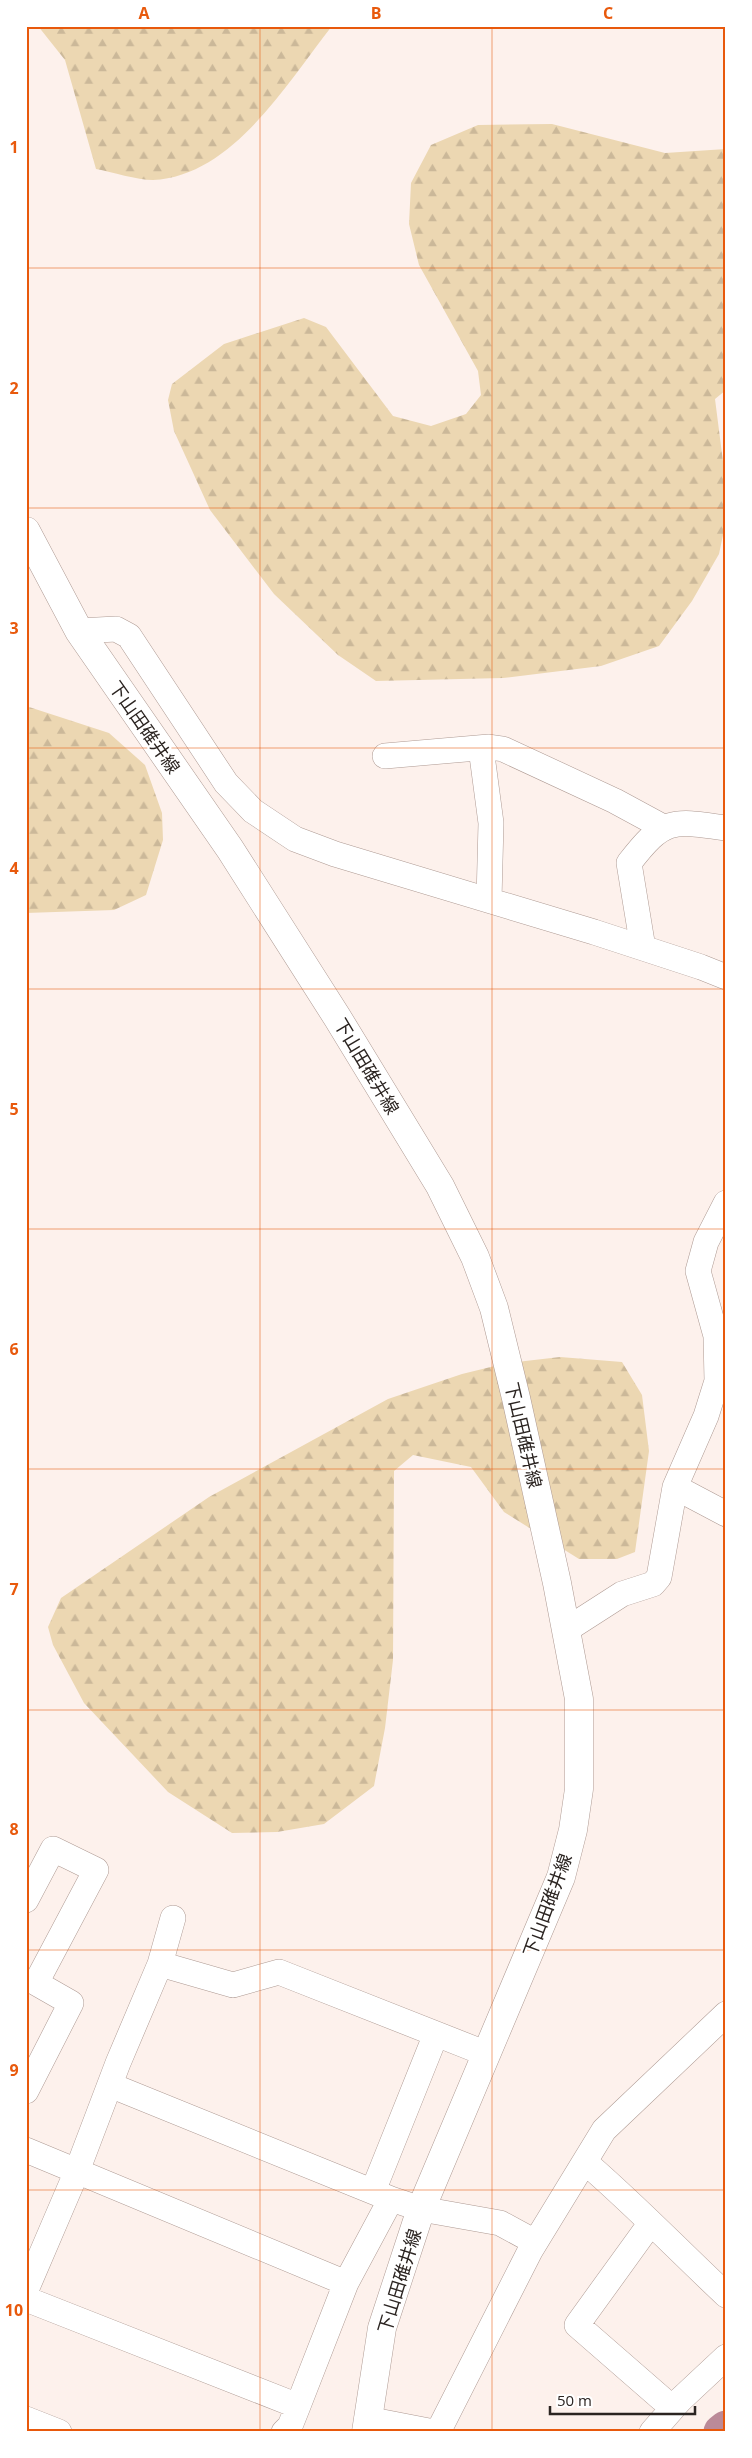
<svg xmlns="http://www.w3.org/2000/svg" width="752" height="2458" viewBox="0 0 752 2458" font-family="'Open Sans','Noto Sans JP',sans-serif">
<defs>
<pattern id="forest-firs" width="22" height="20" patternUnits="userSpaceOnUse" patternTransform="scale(1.25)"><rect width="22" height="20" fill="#ecd7b2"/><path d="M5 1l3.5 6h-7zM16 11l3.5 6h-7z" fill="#cbb899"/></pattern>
</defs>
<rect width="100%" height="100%" fill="#fdf1ec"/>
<path fill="url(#forest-firs)" d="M38 26H332C287 83 233 176 153 180 137 180 112 172 96 169L65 60Z
M552 124 665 153 726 149V390L715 399 726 485V521L719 554 692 601 659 646 601 666 503 678 376 681 338 655 274 594 210 510 174 431 168 400 172 384 224 344 304 318 326 327 393 416 431 426 466 414 481 395 478 371 419 265 409 224 411 183 431 145 478 125Z
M26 706 109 733 145 765 162 813 163 840 146 895 114 910 26 913Z
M560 1357 622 1362 642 1395 649 1451 635 1552 617 1559H579L504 1512 471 1467 413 1455 394 1471 393 1660 385 1728 374 1786 324 1824 277 1832 232 1833 168 1792 84 1703 53 1645 48 1627 61 1598 209 1497 388 1399 462 1374 507 1363Z"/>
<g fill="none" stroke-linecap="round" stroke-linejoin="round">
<path stroke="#bb8a98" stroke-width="35" d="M721 2432 726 2428"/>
<defs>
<path id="minor" d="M79 631 116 629 129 636 226 783 253 811 295 839 335 854 594 932 701 967 726 977
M481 748 491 823 489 900
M385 756 489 747 503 749 615 801 663 827
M643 948 629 863C664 818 671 820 726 828
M675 1487 726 1514
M566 1630 622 1594 653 1584 659 1577 675 1487 706 1416 717 1381 716 1336 698 1271 706 1242 726 1203
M26 1900 53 1849 96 1870 36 1983 71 2003 26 2091
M160 1964 233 1985 279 1972 487 2054
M110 2085 391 2199
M26 2150 346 2283
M585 2162C634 2204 679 2251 726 2295
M373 2191 436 2034
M650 2224 577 2325 662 2399
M26 2290 77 2171 118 2063 160 1964 173 1918
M26 2299 298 2406
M26 2419 59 2432
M367 2419 434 2432
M284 2432 290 2426 298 2406 346 2283 391 2199 421 2209 500 2223 535 2242
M438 2432 530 2251 604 2130 726 2014
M652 2432 680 2400 726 2357"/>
<path id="major" d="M26 531 79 631 230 849 337 1017 440 1186 475 1257 494 1308 516 1398 557 1583 579 1699V1789L573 1830 561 1877 421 2209 382 2328 366 2432"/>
</defs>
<use href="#minor" stroke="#ae9a93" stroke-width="26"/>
<use href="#major" stroke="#ae9a93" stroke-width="29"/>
<use href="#minor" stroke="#fff" stroke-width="25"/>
<use href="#major" stroke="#fff" stroke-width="28"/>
</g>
<path fill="none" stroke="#e8590c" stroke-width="1" stroke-opacity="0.55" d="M260 26V2432M492 26V2432M26 268H726M26 508H726M26 748H726M26 989H726M26 1229H726M26 1469H726M26 1710H726M26 1950H726M26 2190H726"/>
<g text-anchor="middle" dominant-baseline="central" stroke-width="4.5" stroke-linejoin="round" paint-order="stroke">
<g font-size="18" fill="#2b2421" stroke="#fff">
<text transform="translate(145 727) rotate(55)">下山田碓井線</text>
<text transform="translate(367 1066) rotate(59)">下山田碓井線</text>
<text transform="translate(524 1435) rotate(77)">下山田碓井線</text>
<text transform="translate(547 1905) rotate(-70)">下山田碓井線</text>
<text transform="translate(399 2281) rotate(-73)">下山田碓井線</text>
</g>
</g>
<rect width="752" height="2458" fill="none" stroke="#ffffff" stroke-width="55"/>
<path d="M550 2406v8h145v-8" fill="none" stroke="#2b2421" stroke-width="2.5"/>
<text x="557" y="2406" font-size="15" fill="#2b2421" stroke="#ffffff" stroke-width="4" paint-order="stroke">50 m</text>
<rect x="28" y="28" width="696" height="2402" fill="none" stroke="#e8590c" stroke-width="2"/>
<g font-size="16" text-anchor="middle" font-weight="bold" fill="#e8590c">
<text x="144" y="19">A</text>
<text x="376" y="19">B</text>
<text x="608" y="19">C</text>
<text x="14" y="153">1</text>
<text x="14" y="394">2</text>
<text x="14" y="634">3</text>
<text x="14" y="874">4</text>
<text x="14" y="1115">5</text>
<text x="14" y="1355">6</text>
<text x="14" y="1595">7</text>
<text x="14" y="1835">8</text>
<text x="14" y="2076">9</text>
<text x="14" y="2316">10</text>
</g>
</svg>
